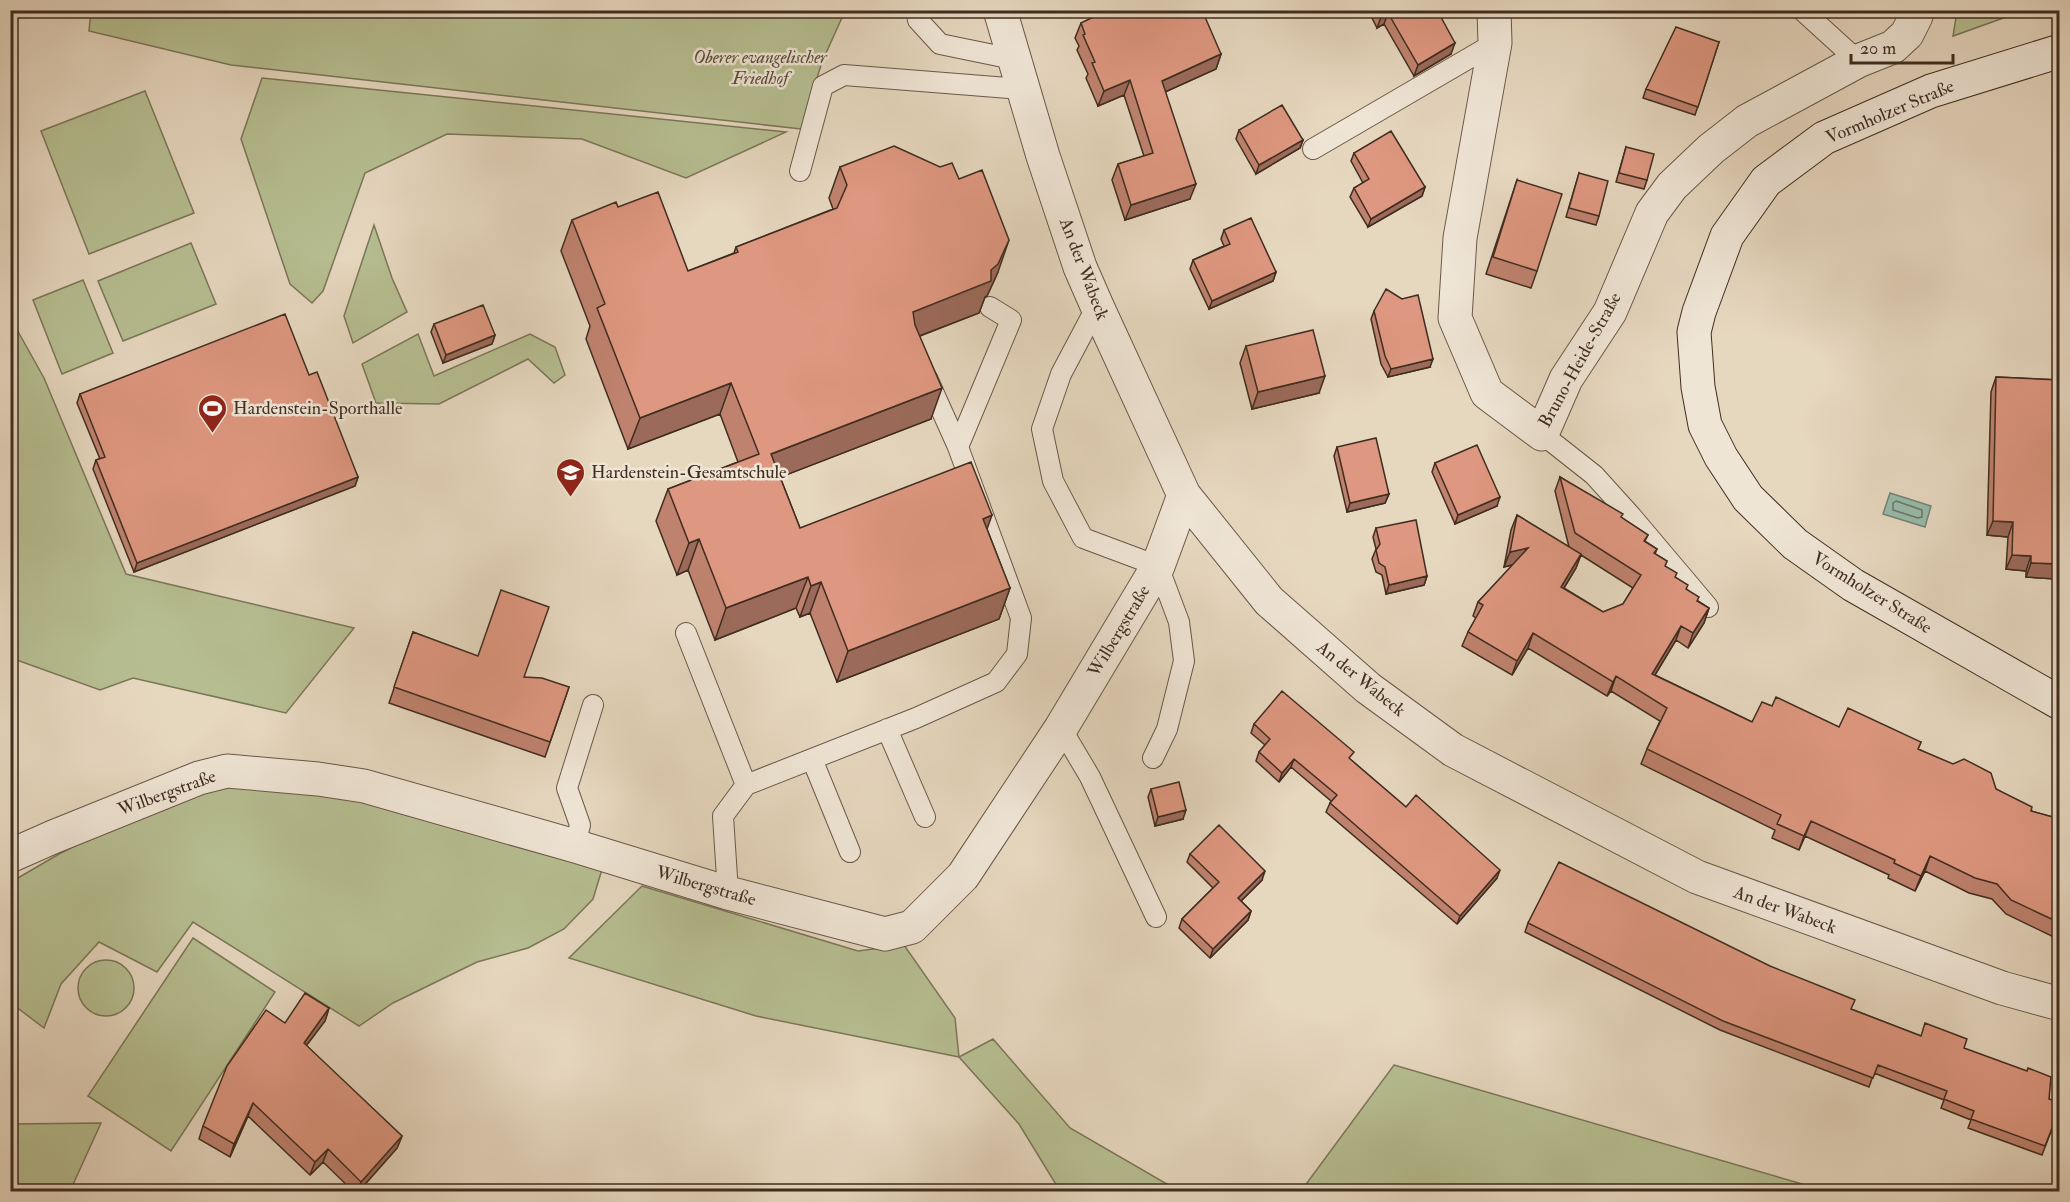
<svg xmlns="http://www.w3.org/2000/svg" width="2070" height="1202" viewBox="0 0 2070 1202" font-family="'IM FELL Double Pica',serif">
<rect width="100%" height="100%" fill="#e6d7bf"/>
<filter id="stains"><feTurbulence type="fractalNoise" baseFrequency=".00333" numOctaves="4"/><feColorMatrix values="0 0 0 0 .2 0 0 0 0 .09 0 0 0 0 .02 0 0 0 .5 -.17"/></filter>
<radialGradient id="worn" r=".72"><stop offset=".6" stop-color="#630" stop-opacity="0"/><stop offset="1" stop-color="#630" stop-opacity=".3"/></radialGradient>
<path fill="#b6be91" stroke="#7b7658" stroke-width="1.5" d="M91 10 845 11 822 62 801 129 231 65 89 31Z
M1957 11V10L2023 11 1953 36Z
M262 78 786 132 686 178 582 139 447 134 365 173 323 291 312 303 290 284 241 139Z
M145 91 194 213 89 254 41 131Z
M374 225 392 278 407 312 353 343 344 316Z
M191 243 216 304 123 341 98 281Z
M83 280 113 353 62 374 33 300Z
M11 319 44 378 126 574 354 628 286 713 133 678 100 690 11 658Z
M418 334 434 376 530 334 555 347 565 375 554 383 528 359 439 404 376 403 362 364Z
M229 781 350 794 603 866 593 899 564 929 528 948 477 962 393 1003 359 1026 193 922 157 972 99 942 61 984 44 1028 11 1003V882L59 854 143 811Z
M642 886 858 951 904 945 955 1018 959 1057 993 1039 1070 1128 1179 1191H1060L1019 1124 959 1057 756 1016 569 958Z
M193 938 275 992 171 1151 88 1096Z
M78 988a28 28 0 1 1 56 0a28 28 0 1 1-56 0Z
M1394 1065 1826 1191H1301Z
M101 1123 70 1191H11V1124Z"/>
<path fill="#97baab" stroke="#748273" stroke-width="1.5" d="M1890 493 1931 506 1925 527 1883 514Z"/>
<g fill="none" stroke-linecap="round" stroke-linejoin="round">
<path stroke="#6c7466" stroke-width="1.5" d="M1896 501 1922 510V517L1918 518 1893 510V503Z"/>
<defs>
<path id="lane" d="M916 10 918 20 940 44 1013 59
M1802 10 1858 61
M1313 149 1495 43
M800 171 823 86 844 75 1022 89
M1097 306 1061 374 1042 429 1053 481 1083 538 1158 566 1179 622 1184 661 1167 729 1153 758
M927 378 958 447
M1542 434 1594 475 1632 517 1708 607
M686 633 746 785 723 816 728 893
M1061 728 1090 777 1156 917
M887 729 925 817
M812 759 850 852
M746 785 916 718 996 682 1017 654 1021 618 958 447 1011 320 990 307
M575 846 580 825 567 788 593 705"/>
<path id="street" d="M1000 10 1043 156 1080 267 1097 306 1184 495 1269 601 1368 688 1453 750 1697 877 2002 988 2060 1004
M1494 10 1495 43 1460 238 1455 318 1487 393 1542 434 1566 379 1610 312 1652 213 1672 186 1711 149 1747 121 1858 61 1893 47 1907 34 1916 16V10
M10 856 53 837 199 778 227 771 318 779 364 786 575 846 728 893 885 934 912 927 963 876 1061 728 1158 566 1184 495"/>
<path id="secondary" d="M2060 51 1931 91 1824 138 1766 181 1727 236 1699 312 1694 332 1698 387 1705 425 1721 457 1748 498 1795 544 1853 585 2060 703"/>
</defs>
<use href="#lane" stroke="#6a5848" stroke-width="22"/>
<use href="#street" stroke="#6a5848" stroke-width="35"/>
<use href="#secondary" stroke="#402d20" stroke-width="35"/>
<use href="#lane" stroke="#efe5d5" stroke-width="20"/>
<use href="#street" stroke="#efe5d5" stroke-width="33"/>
<use href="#secondary" stroke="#efe5d5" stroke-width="33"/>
</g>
<path fill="#bf826e" stroke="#402d20" stroke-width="1.5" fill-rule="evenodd" d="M1368 10H1437L1451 54 1414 76 1384 24 1377 28Z
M1745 10H1757L1756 13Z
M1081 23 1221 54 1216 69 1165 92 1190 199 1125 220 1112 180 1118 164 1144 156 1124 95 1098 106 1086 78 1088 74 1077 50 1079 46 1075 38Z
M1719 42 1695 115 1643 98 1646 89Z
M1239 130 1303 140 1300 148 1256 174 1236 139Z
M1626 147 1647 180 1644 189 1616 182Z
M1354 153 1425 187 1422 196 1368 227 1350 197 1354 188 1363 183 1351 161Z
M840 167 998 272 987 296 985 297 979 313 920 336 931 419 780 477 800 528 987 529 1010 588 999 619 837 682 810 613 800 617 796 608 715 640 688 570 677 575 656 521 668 489 738 462 720 414 628 449 586 339 590 326 561 251 572 220 618 207 688 271 734 253 736 247 833 209 829 198Z
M1579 173 1599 216 1596 225 1566 217Z
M1517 180 1537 271 1531 288 1486 274Z
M1224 230 1276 272 1273 281 1209 309 1190 269 1193 260 1224 246 1221 239Z
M1374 311 1430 367 1388 377 1381 364 1371 319Z
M434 324 495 335 492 344 443 363 431 332Z
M1246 346 1319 393 1252 409 1240 363Z
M309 375 358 477 355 486 134 572 93 469 96 460 100 459 77 403 80 394Z
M1996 377 2060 380V569L2056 579 2026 577V571L2006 569 2008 537 1987 535 1991 392Z
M1337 447 1389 494 1385 503 1347 512 1334 456Z
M1435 463 1497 506 1455 524 1432 472Z
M1560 477 1648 535 1645 541 1657 549 1655 554 1667 561 1665 566 1698 601 1709 608 1704 623 1688 648 1676 640 1655 675 1752 722 1772 706 1839 727 1921 742 1918 749 1996 789 2031 811 2060 819V940L2006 914 1992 899 1969 893 1925 871 1915 891 1888 878 1889 875 1805 836 1799 850 1772 838 1775 830 1641 764 1647 749 1660 721 1611 691 1607 696 1528 648 1512 675 1462 646 1468 632 1476 618 1473 616 1478 602 1513 565 1504 567 1511 530 1517 515 1569 547 1555 491ZM1581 555 1633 588 1623 604 1603 612 1564 588 1576 568Z
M1376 528 1427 576 1424 585 1386 594 1382 575 1376 572 1372 559 1376 549 1373 537Z
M413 632 524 677 569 687 545 757 389 703Z
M1254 724 1351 760 1406 807 1497 878 1457 924 1326 812 1330 803 1331 801 1291 767 1279 782 1256 761 1259 752 1265 745 1251 733Z
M1151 789 1183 819 1155 826 1148 797Z
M1190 854 1262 880 1241 901 1251 911 1248 920 1210 958 1179 928 1182 919 1213 888 1187 862Z
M1528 923 1851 1009 1921 1036 1964 1048 2049 1099 2060 1108 2042 1155 1968 1128 1971 1120 1941 1108 1944 1100 1874 1073 1869 1087 1720 1030 1525 932Z
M329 1008 325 1021 306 1046 402 1136 397 1148 359 1191H353L323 1162 310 1175 248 1116 230 1157 199 1139 203 1126 285 1023Z"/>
<path fill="#9b6a5a" stroke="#402d20" stroke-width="1.5" d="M1388 13 1384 24 1377 28 1381 17Z
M1455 43 1451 54 1414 76 1418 65Z
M1221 54 1216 69 1156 96 1162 81Z
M1130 80 1124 95 1098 106 1104 91Z
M1303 140 1300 148 1256 174 1259 165Z
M1196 184 1190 199 1125 220 1131 205Z
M1425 187 1422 196 1368 227 1371 219Z
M1009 240 998 272 987 296 985 297 979 313 901 343 913 312 991 270Z
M1276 272 1273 281 1209 309 1212 301Z
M495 335 492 344 443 363 446 355Z
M1433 359 1430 367 1388 377 1391 369Z
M1325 376 1319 393 1252 409 1258 392Z
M731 383 720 414 628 449 640 418Z
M942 388 931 419 760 485 771 454Z
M358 477 355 486 134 572 137 563Z
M1389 494 1385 503 1347 512 1350 503Z
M1500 497 1497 506 1455 524 1458 515Z
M992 515 981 546 983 519Z
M1993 521 2013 522 2008 537 1987 535Z
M699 539 688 570 677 575 689 543Z
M1528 548 1523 562 1504 567 1510 552Z
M1581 554 1576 568 1556 601 1561 587Z
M2012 555 2031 556 2026 571 2006 569Z
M2031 563 2060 564V569L2056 579 2026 577Z
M1427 576 1424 585 1386 594 1389 585Z
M808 577 796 608 715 640 726 608Z
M821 582 810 613 800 617 811 586Z
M1010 588 999 619 837 682 848 651Z
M1709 608 1704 623 1688 648 1693 633Z
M1681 626 1676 640 1647 688 1652 674Z
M1533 633 1528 648 1512 675 1517 661Z
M1616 676 1611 691 1607 696 1613 682Z
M1294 759 1291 767 1279 782 1282 773Z
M1186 810 1183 819 1155 826 1158 817Z
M1811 821 1805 836 1799 850 1804 836Z
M1930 856 1925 871 1915 891 1921 876Z
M1500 870 1497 878 1457 924 1460 916Z
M1265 871 1262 880 1235 907 1238 898Z
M1251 911 1248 920 1210 958 1213 949Z
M329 1008 325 1021 299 1055 304 1043Z
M253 1103 248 1116 230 1157 234 1144Z
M402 1136 397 1148 359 1191H358L361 1182Z
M328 1149 323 1162 310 1175 315 1162Z"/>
<path fill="#de9780" stroke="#402d20" stroke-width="1.5" d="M1108 10H1202L1221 54 1162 81 1196 184 1131 205 1118 164 1153 153 1130 80 1104 91 1092 63 1095 62 1083 35 1085 34 1081 23Z
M1378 10H1437L1455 43 1418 65 1388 13 1381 17Z
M1676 27 1719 42 1698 107 1646 89Z
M1282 105 1303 140 1259 165 1239 130Z
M1391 131 1425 187 1371 219 1354 188 1369 179 1354 153Z
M894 146 940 167 952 163 959 179 982 170 1009 240 998 264 991 270V281L913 312 915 325 942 388 771 454 800 528 971 462 992 515 983 519 1010 588 848 651 821 582 811 586 808 577 726 608 699 539 689 543 668 489 759 454 731 383 640 418 597 308 605 304 572 220 616 202 618 207 658 192 688 271 738 252 736 247 837 208 847 185 840 167Z
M1626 147 1654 154 1647 180 1619 173Z
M1579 173 1608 181 1599 216 1569 208Z
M1517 180 1562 194 1537 271 1493 257Z
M1251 218 1276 272 1212 301 1193 260 1230 244 1224 230Z
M1386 289 1402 299 1418 295 1433 359 1391 369 1385 356 1374 311Z
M483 305 495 335 446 355 434 324Z
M285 314 309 375 317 372 358 477 137 563 96 460 105 457 80 394Z
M1313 330 1325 376 1258 392 1246 346Z
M1996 377 2060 380V564L2031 563V556L2012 555 2013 522 1993 521Z
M1376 438 1389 494 1350 503 1337 447Z
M1477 445 1500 497 1458 515 1435 463Z
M1560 477 1623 514 1621 517 1648 535 1644 541 1657 549 1654 553 1667 561 1665 566 1677 573 1675 577 1688 585 1686 589 1699 597 1697 601 1709 608 1693 633 1681 626 1652 674 1752 722 1762 702 1772 706 1776 697 1839 727 1848 708 1921 742 1918 749 1953 764 1964 759 1991 773 1996 789 2032 807 2031 811 2060 819V923L2011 900 1997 884 1975 878 1930 856 1921 876 1894 863 1895 860 1811 821 1804 836 1777 824 1781 815 1647 749 1667 708 1616 676 1613 682 1533 633 1517 661 1468 632 1483 605 1478 602 1528 548 1510 552 1517 515 1581 554 1561 587 1603 612 1623 604 1641 575 1575 533Z
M1416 520 1427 576 1389 585 1385 567 1379 563 1376 550 1380 544 1376 528Z
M501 590 549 607 524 677 542 678 569 687 550 742 394 687 413 632 478 656Z
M1282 691 1354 752 1349 758 1406 807 1416 795 1500 870 1460 916 1330 803 1337 795 1294 759 1282 773 1259 752 1270 739 1254 724Z
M1179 782 1186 810 1158 817 1151 789Z
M1219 825 1265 871 1238 898 1251 911 1213 949 1182 919 1219 882 1190 854Z
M1559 862 1770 966 1855 1000 1851 1009 1921 1036 1925 1023 1967 1039 1964 1048 2027 1071 2028 1068 2051 1077 2049 1099 2060 1103V1108L2045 1146 1971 1119 1974 1111 1944 1099 1947 1091 1878 1065 1873 1078 1723 1021 1528 923Z
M305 993 329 1008 304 1043 402 1136 361 1182 328 1149 315 1162 253 1103 234 1144 203 1126 227 1066 266 1010 285 1023Z"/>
<defs>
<symbol id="stadium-pin" viewBox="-11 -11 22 30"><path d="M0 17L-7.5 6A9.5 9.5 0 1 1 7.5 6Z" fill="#8f2418" stroke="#efe5d5"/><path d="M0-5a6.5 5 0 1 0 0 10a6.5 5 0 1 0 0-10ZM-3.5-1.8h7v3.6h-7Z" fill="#fff"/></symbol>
<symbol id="school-pin" viewBox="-11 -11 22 30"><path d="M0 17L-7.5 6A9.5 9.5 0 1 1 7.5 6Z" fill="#8f2418" stroke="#efe5d5"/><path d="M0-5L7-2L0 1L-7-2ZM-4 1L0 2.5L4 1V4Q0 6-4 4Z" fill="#fff"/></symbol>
</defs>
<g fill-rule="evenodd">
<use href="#stadium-pin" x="196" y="392" width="33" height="45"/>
<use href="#school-pin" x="554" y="456" width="33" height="45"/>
</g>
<g text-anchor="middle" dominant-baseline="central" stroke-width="5" stroke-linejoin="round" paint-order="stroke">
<g font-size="18" font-style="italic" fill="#584a37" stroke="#efe5d5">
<text x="760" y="57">Oberer evangelischer<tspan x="760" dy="21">Friedhof</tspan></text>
</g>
<g font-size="18" fill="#402d20" stroke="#efe5d5">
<text transform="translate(1890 112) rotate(-23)">Vormholzer Straße</text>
<text transform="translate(1084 269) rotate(69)">An der Wabeck</text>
<text transform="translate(1580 360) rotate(-61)">Bruno-Heide-Straße</text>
<text transform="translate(1872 593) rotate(32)">Vormholzer Straße</text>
<text transform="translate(1119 631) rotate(-59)">Wilbergstraße</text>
<text transform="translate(1361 679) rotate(39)">An der Wabeck</text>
<text transform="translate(167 793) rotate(-20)">Wilbergstraße</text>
<text transform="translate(706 886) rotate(16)">Wilbergstraße</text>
<text transform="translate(1785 910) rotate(20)">An der Wabeck</text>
</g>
<g font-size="18" fill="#402d20" stroke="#efe5d5" text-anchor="start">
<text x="233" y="408">Hardenstein-Sporthalle</text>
<text x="591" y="472">Hardenstein-Gesamtschule</text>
</g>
</g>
<rect width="2070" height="1202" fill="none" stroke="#e6d7bf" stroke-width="36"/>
<rect x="12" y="12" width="2046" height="1178" fill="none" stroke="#402d20" stroke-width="3"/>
<rect x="18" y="18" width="2034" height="1166" fill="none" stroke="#402d20" stroke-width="1.5"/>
<path d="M1851 54v9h102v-9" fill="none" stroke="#402d20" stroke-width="3"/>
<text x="1860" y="54" font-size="18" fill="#402d20" stroke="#efe5d5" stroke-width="4.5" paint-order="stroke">20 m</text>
<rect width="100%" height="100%" filter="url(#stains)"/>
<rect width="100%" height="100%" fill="url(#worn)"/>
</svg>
